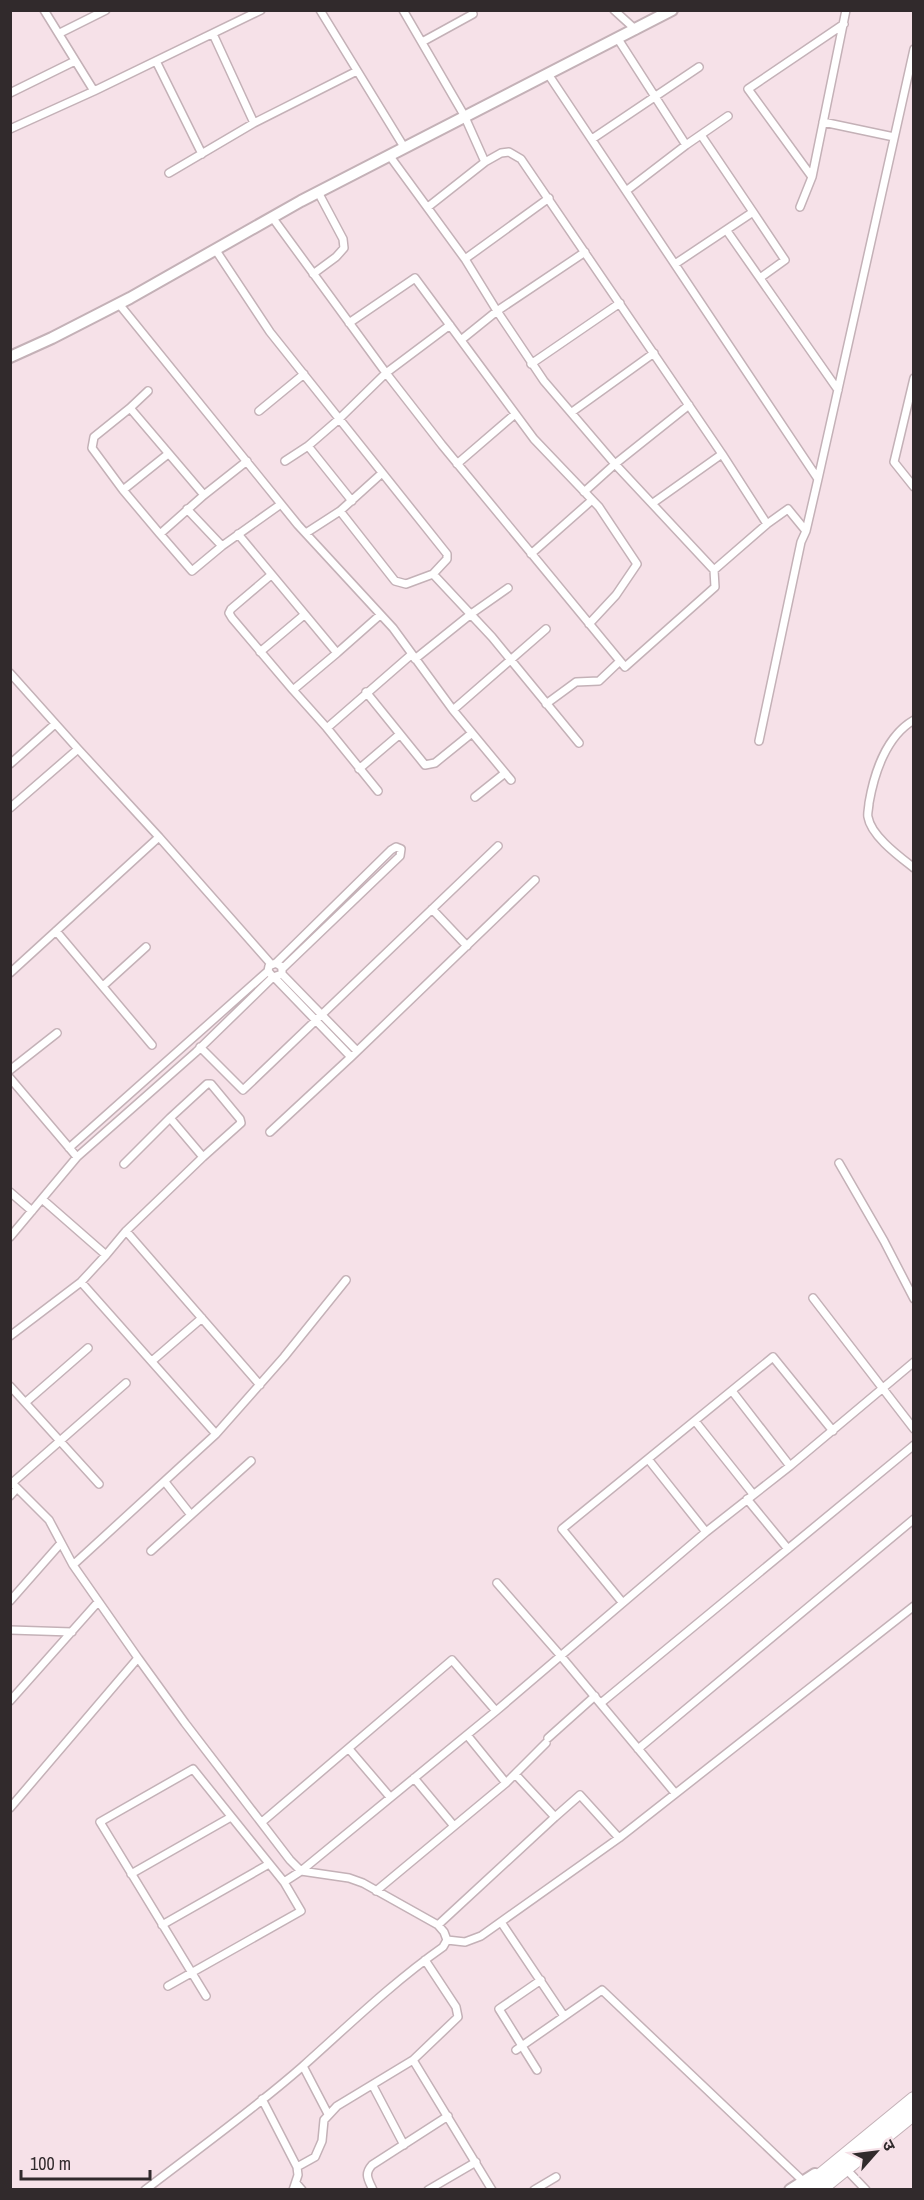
<svg xmlns="http://www.w3.org/2000/svg" width="924" height="2200" viewBox="0 0 924 2200" font-family="'Archivo Narrow','Noto Sans Devanagari',sans-serif">
<rect width="100%" height="100%" fill="#f6e1e8"/>
<g fill="none" stroke-linecap="round" stroke-linejoin="round">
<defs>
<path id="street" d="M44 10 94 91
M320 10 404 147
M403 10 464 115 485 162 501 153 509 152 521 159 722 454 767 524
M614 10 636 30
M844 24 748 89 812 177 846 10
M60 33 106 10
M213 34 254 123 357 71
M618 39 686 145 728 116
M422 42 473 14
M156 61 202 154
M10 93 75 61
M823 122 894 137
M10 129 94 91 261 10
M592 139 699 67
M389 155 465 259 497 311 544 381 615 464 714 570 767 524 788 509 806 531 818 479 548 74
M169 173 254 123
M626 191 686 145
M428 207 485 162
M800 207 812 177
M753 212 785 260 760 278
M272 217 386 373 442 445 625 667 715 587 714 570
M727 231 838 390
M215 249 270 332 447 554V559L433 574 492 637 579 743
M465 259 549 198
M675 264 753 212 701 135
M313 274 336 257 344 248 343 239 318 192
M119 304 298 525 393 628 453 710 511 780
M349 323 415 278 534 439 599 507 637 564 616 595 589 624
M461 340 497 311 585 252
M531 364 620 303
M914 378 894 462 914 487
M148 391 130 408 94 437 92 448 123 490 160 534 204 495 247 461
M130 408 204 495
M259 411 304 374
M572 412 654 353
M308 446 352 501
M285 461 308 446 338 420 386 373 450 325
M457 464 515 414
M818 479 914 49
M123 490 168 454
M584 492 615 464 689 405
M653 503 722 454
M187 509 222 546 281 504
M340 511 395 581 406 584 433 574
M306 533 340 511 381 474
M160 534 192 571 222 546
M238 534 337 653 380 615
M531 554 592 500
M271 575 231 609 229 613 232 618 293 690 337 653
M260 652 304 615
M415 659 471 614 508 588
M10 673 78 749 159 837 10 973
M293 690 327 728 412 654
M366 692 425 765 435 763 472 733
M546 704 576 682 599 681 620 661
M453 710 546 629
M914 720C886 736 874 774 869 803 869 807 867 814 868 817 871 836 900 857 914 868
M327 728 378 791
M759 741 801 542 806 531
M10 764 55 724
M359 769 400 734
M475 797 505 773
M10 808 78 749
M159 837 271 964
M432 909 467 946
M56 931 152 1045
M276 963 282 967V974L273 977 268 971 269 966 276 963 391 850 396 847 401 849 400 856 282 969
M282 974 357 1051
M274 977 351 1057
M103 986 146 947
M200 1047 243 1090 498 846
M10 1070 57 1033
M10 1078 77 1157 10 1237
M270 1132 351 1057 535 880
M69 1148 268 971
M77 1157 196 1052 273 977
M839 1163 884 1241 914 1299
M124 1164 170 1118
M10 1192 32 1211
M42 1199 106 1255 126 1231 203 1157 170 1118 207 1084H211L240 1119 241 1123 203 1157
M126 1231 260 1385
M81 1282 216 1434
M813 1298 914 1429
M10 1336 81 1282 106 1255
M152 1361 202 1318
M10 1386 99 1484
M732 1391 790 1466
M26 1402 88 1348
M695 1421 753 1494
M648 1459 706 1532
M10 1481 49 1520 73 1565 216 1434 284 1357 346 1280
M165 1482 191 1515
M12 1483 126 1383
M10 1496 17 1488
M747 1499 788 1549
M151 1551 251 1461
M497 1583 560 1655 675 1793
M10 1601 61 1543
M622 1602 562 1529 773 1357 833 1431
M10 1630 72 1632
M138 1658 185 1723 290 1860 301 1871 349 1878 363 1883 438 1925 444 1932 447 1940 443 1947C392 1983 349 2025 303 2066 253 2110 198 2149 145 2190
M10 1701 98 1602
M601 1703 914 1445
M467 1735 506 1783 546 1743
M548 1738 595 1696
M349 1749 390 1797
M638 1749 914 1519
M516 1775 555 1817 580 1795 619 1838
M414 1778 454 1826
M10 1808 138 1658 73 1565
M262 1822 452 1660 496 1711
M131 1874 231 1817
M376 1891 506 1783
M501 1922 564 2016
M162 1925 269 1864
M438 1925 555 1817
M447 1940 465 1942 481 1936 619 1838 914 1606
M168 1986 301 1911 284 1882 301 1871 496 1711 706 1532 790 1466 914 1362
M206 1996 100 1822 193 1769 284 1882
M516 2050 602 1990 803 2181
M413 2060 492 2190
M303 2066 328 2114
M537 2070 499 2009 541 1980
M373 2086 404 2145
M262 2099 297 2167 298 2175 293 2190
M297 2167 315 2157 322 2141 324 2120 337 2106 413 2060 458 2017 456 2007 425 1960
M845 2168 866 2190
M296 2183 302 2190
M373 2190C368 2179 364 2174 372 2165L448 2116
M428 2190 476 2162
M534 2190 556 2177"/>
<path id="secondary" d="M10 357 52 338 130 298 301 201 672 10
M790 2190 815 2174"/>
<path id="highway" d="M803 2190 914 2099
M819 2190 914 2113"/>
</defs>
<use href="#street" stroke="#c4b1b7" stroke-width="10"/>
<use href="#secondary" stroke="#c4b1b7" stroke-width="14"/>
<use href="#highway" stroke="#c4b1b7" stroke-width="16"/>
<use href="#street" stroke="#fff" stroke-width="7"/>
<use href="#secondary" stroke="#fff" stroke-width="10"/>
<use href="#highway" stroke="#fff" stroke-width="14"/>
</g>
<rect width="924" height="2200" fill="none" stroke="#312a2c" stroke-width="24"/>
<g transform="translate(876 2152) rotate(62)" stroke="#f6e1e8" stroke-width="4.5" paint-order="stroke">
<path d="M0-4.5L10 22L0 15L-10 22Z" fill="#312a2c"/>
<text y="-9" font-size="16" font-weight="bold" text-anchor="middle" fill="#312a2c">उ</text>
</g>
<path d="M21 2170v9h129v-9" fill="none" stroke="#312a2c" stroke-width="3"/>
<text x="30" y="2170" font-size="18" fill="#312a2c" stroke="#f6e1e8" stroke-width="4.5" paint-order="stroke">100 m</text>
</svg>
